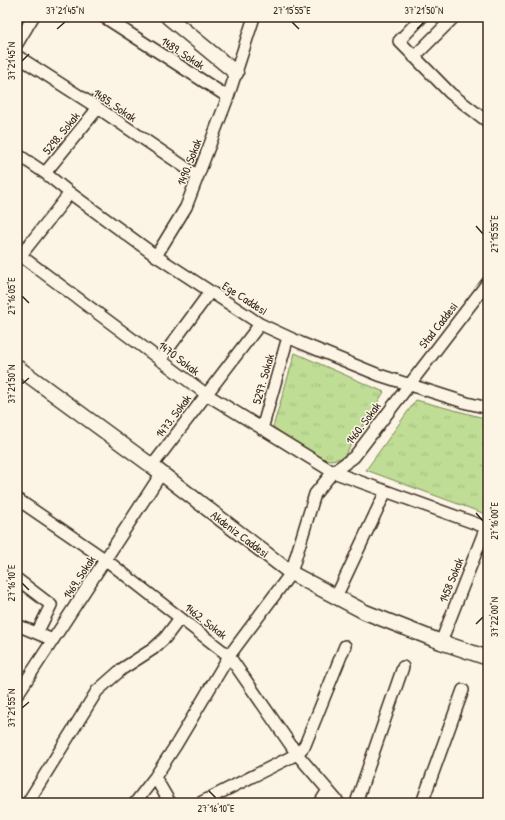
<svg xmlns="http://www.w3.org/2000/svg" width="505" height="820" viewBox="0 0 505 820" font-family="'Patrick Hand',sans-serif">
<defs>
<pattern id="park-tufts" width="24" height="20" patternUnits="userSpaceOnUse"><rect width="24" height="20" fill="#bfdd95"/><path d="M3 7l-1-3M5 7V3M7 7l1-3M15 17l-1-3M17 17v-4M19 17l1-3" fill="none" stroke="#a5be80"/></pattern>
</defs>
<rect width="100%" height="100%" fill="#fcf5e5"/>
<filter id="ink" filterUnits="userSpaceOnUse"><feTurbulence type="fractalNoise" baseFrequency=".025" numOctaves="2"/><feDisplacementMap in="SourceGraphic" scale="8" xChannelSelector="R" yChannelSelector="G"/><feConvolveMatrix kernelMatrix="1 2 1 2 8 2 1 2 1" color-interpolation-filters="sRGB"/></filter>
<g filter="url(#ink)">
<path fill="url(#park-tufts)" stroke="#7d845a" d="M295 353 384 392 343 458 331 460 319 459 273 427Z
M416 400 488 419V515L366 470Z"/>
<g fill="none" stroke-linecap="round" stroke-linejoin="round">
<defs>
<path id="minor" d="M104 17 228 97
M422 17 399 41 450 93 488 122
M17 44 33 17
M17 56 98 108 198 176
M414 57 454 17
M17 154 45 173 70 193 156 256 260 324 301 343 379 375 467 403 488 408
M45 173 98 108
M17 253 206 394 333 472 315 494 291 573 229 656 176 745 155 777 135 803
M156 256 186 207 228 97 254 17
M17 260 70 193
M160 360 210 292
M262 429 288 337
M152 466 260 324
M333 472 354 457 488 282
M333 472 488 528
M17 499 106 560 229 656 297 754 339 803
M17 579 51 605 37 633
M336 597 386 491
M17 625 53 640
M441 642 486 527
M17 695 161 474
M155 777 170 803
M28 802 97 691 122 669 153 649 165 638 180 618
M200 803 297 754 305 745 345 646
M320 803 328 790
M356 803 403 667
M422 803 463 690"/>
<path id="tertiary" d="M168 17 236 73
M17 367 152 466 291 573 365 612 441 642 488 658"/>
</defs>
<use href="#minor" stroke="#3b2a1e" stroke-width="14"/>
<use href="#tertiary" stroke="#3b2a1e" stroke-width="17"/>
<use href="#minor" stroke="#fcf5e5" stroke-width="11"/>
<use href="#tertiary" stroke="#fcf5e5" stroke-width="14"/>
</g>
</g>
<path fill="none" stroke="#3b2a1e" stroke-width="1.5" d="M292 22 299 29M57 29 65 22M417 29 424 22M22 61 29 54M476 226 483 234M22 296 29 303M22 384 29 378M476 513 483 521M22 583 29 590M476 624 483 617M22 708 29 702M209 791 216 798"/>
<g text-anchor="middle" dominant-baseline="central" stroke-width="3" stroke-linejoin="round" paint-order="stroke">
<g font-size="12" fill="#3b2a1e" stroke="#fcf5e5">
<text transform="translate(183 53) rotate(33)">1489. Sokak</text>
<text transform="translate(115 105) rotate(34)">1485. Sokak</text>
<text transform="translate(61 133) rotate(-51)">5298. Sokak</text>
<text transform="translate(189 162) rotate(-69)">1490. Sokak</text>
<text transform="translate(245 298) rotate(33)">Ege Caddesi</text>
<text transform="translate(438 325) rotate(-52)">Stad Caddesi</text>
<text transform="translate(179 358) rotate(37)">1470 Sokak</text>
<text transform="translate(263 379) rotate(-74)">5297. Sokak</text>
<text transform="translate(173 416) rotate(-53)">1473. Sokak</text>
<text transform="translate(363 423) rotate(-53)">1460. Sokak</text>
<text transform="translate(240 534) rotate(37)">Akdeniz Caddesi</text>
<text transform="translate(79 577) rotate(-57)">1469. Sokak</text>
<text transform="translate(451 580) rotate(-68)">1458 Sokak</text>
<text transform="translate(206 621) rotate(38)">1462. Sokak</text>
</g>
</g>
<rect width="505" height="820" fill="none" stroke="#fcf5e5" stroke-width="44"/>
<rect x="22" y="22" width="461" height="776" fill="none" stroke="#3b2a1e" stroke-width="1.5"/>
<g font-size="10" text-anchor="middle" fill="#3b2a1e">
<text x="65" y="14">37°21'45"N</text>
<text x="292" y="14">27°15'55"E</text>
<text x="424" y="14">37°21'50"N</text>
<text transform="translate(11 61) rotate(-90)" y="4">37°21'45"N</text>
<text transform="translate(494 234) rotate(-90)" y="4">27°15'55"E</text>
<text transform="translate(11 296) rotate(-90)" y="4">27°16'05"E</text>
<text transform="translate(11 384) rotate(-90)" y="4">37°21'50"N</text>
<text transform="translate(494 521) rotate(-90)" y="4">27°16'00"E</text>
<text transform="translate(11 583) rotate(-90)" y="4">27°16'10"E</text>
<text transform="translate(494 617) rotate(-90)" y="4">37°22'00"N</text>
<text transform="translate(11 708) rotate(-90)" y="4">37°21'55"N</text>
<text x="216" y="812">27°16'10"E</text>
</g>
</svg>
